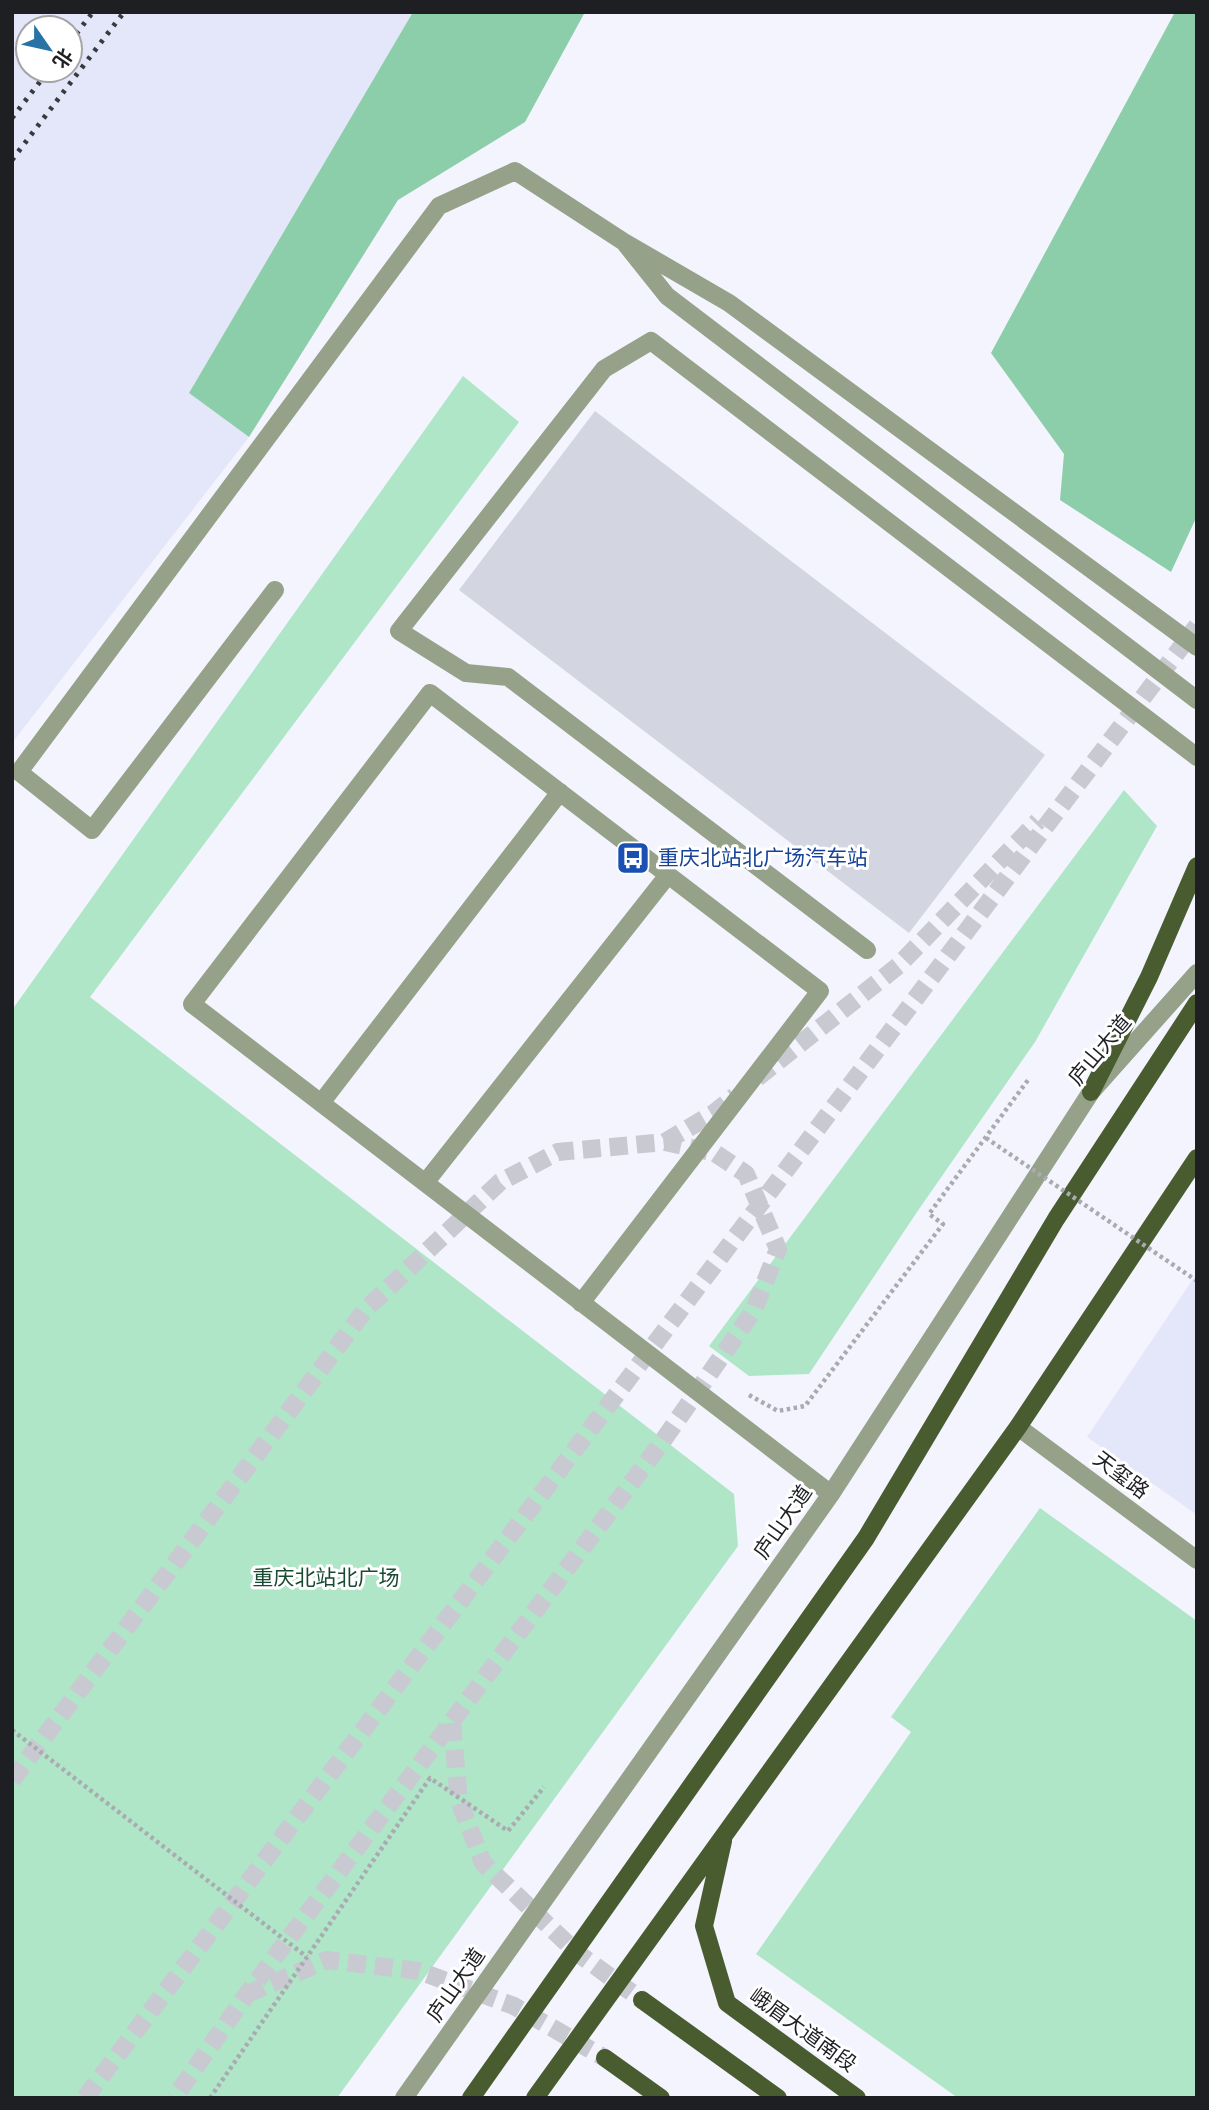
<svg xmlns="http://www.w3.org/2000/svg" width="1209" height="2110" viewBox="0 0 1209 2110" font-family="'Source Sans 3','Noto Sans SC',sans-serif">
<rect width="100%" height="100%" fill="#f3f4fd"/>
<path fill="#e4e6f9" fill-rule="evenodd" d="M12 12H413L189 393 249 437 12 743ZM28 28H70V70H28Z
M1197 1273V1515L1087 1437Z"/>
<path fill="#afe6c7" d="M463 376 519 422 90 997 734 1494 738 1546 337 2098H12V1010Z
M1124 790 1157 826 1035 1042 917 1212 809 1374 749 1376 709 1346Z
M1040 1508 1197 1621V2098H958L756 1954 911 1732 891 1717Z"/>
<path fill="#8dceaa" d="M413 12H585L525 122 398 200 249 437 189 393Z
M1175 12H1197V516L1171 572 1060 500 1064 454 991 353Z"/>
<path fill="#d3d5e0" d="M595 411 1045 755 909 933 459 590Z"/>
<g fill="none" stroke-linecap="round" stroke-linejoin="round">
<path stroke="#c8c9d1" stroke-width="18" stroke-dasharray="18 9" stroke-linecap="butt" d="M757 1078 898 966 1038 821
M665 1142 714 1113 735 1096
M12 1780 365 1310 500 1182 558 1152 665 1142 715 1153 746 1174 778 1249 754 1310 662 1442 247 1994 174 2098
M85 2098 1197 626"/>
<path stroke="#c8c9d1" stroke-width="18" stroke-dasharray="18 9" stroke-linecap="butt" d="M452 1723 459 1801 483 1863 576 1952 642 2000
M247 1994 327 1960 419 1971 514 2006 605 2058"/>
<path stroke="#aaabb2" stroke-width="4.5" stroke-dasharray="3.5 3.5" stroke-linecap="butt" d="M749 1395 778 1411 805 1406 943 1224 929 1214 1028 1080
M12 1730 307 1957
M210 2098 430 1778 508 1831 544 1787"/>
<path stroke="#95a188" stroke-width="18" d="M275 590 92 830 19 772 439 206 515 171 624 242
M1197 647 729 303 624 242 667 296 1197 700
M867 950 508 677 466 673 399 631 604 369 651 341 1197 757
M321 1103 560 792
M425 1183 668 875
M581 1303 820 991 430 693 192 1004 831 1494
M1018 1427 1197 1560
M404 2098 831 1494 1091 1092 1197 973"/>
<path stroke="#495c30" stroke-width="18" d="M1091 1092 1149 977 1197 866
M723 1841 704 1926 727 2003 857 2098
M642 2000 778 2098
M605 2058 661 2098
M471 2098 866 1538 1056 1219 1197 1003
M535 2098 1018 1427 1197 1158"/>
<path stroke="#393a3f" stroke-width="5" stroke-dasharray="3.5 7" stroke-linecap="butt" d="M70 42 93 12
M12 118 49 70
M12 160 124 12"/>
<path stroke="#aaabb2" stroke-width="4.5" stroke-dasharray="3.5 3.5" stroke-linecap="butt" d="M986 1138 1197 1281"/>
</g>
<defs>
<symbol id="bus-square" viewBox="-11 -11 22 22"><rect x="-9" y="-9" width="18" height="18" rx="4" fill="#1a4fb4" stroke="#fff"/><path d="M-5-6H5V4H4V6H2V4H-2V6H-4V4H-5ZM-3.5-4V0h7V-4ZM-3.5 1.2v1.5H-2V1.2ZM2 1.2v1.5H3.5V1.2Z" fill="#fff"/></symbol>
</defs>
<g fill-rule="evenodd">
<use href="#bus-square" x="614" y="839" width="38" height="38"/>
</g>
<g text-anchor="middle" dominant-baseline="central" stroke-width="6" stroke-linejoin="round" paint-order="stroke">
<g font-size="21" fill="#164399" stroke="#fff" text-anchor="start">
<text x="658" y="858">重庆北站北广场汽车站</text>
</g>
<g font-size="21" fill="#1e1f23" stroke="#fff">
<text transform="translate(1100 1050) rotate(-50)">庐山大道</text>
<text transform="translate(1121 1475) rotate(37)">天玺路</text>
<text transform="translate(783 1522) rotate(-55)">庐山大道</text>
<text transform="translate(456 1985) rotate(-55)">庐山大道</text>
<text transform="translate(803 2030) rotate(36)">峨眉大道南段</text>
</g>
<g font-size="21" fill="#184a32" stroke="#fff">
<text x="326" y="1578">重庆北站北广场</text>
</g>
</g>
<rect width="1209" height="2110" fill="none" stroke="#1e1f23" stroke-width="28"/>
<g transform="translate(49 49) rotate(124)"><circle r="33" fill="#ffffff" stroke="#a5a5a7" stroke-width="2"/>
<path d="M0-5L12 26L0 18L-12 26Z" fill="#2773a6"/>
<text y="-10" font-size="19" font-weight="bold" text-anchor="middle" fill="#1e1f23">北</text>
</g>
</svg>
